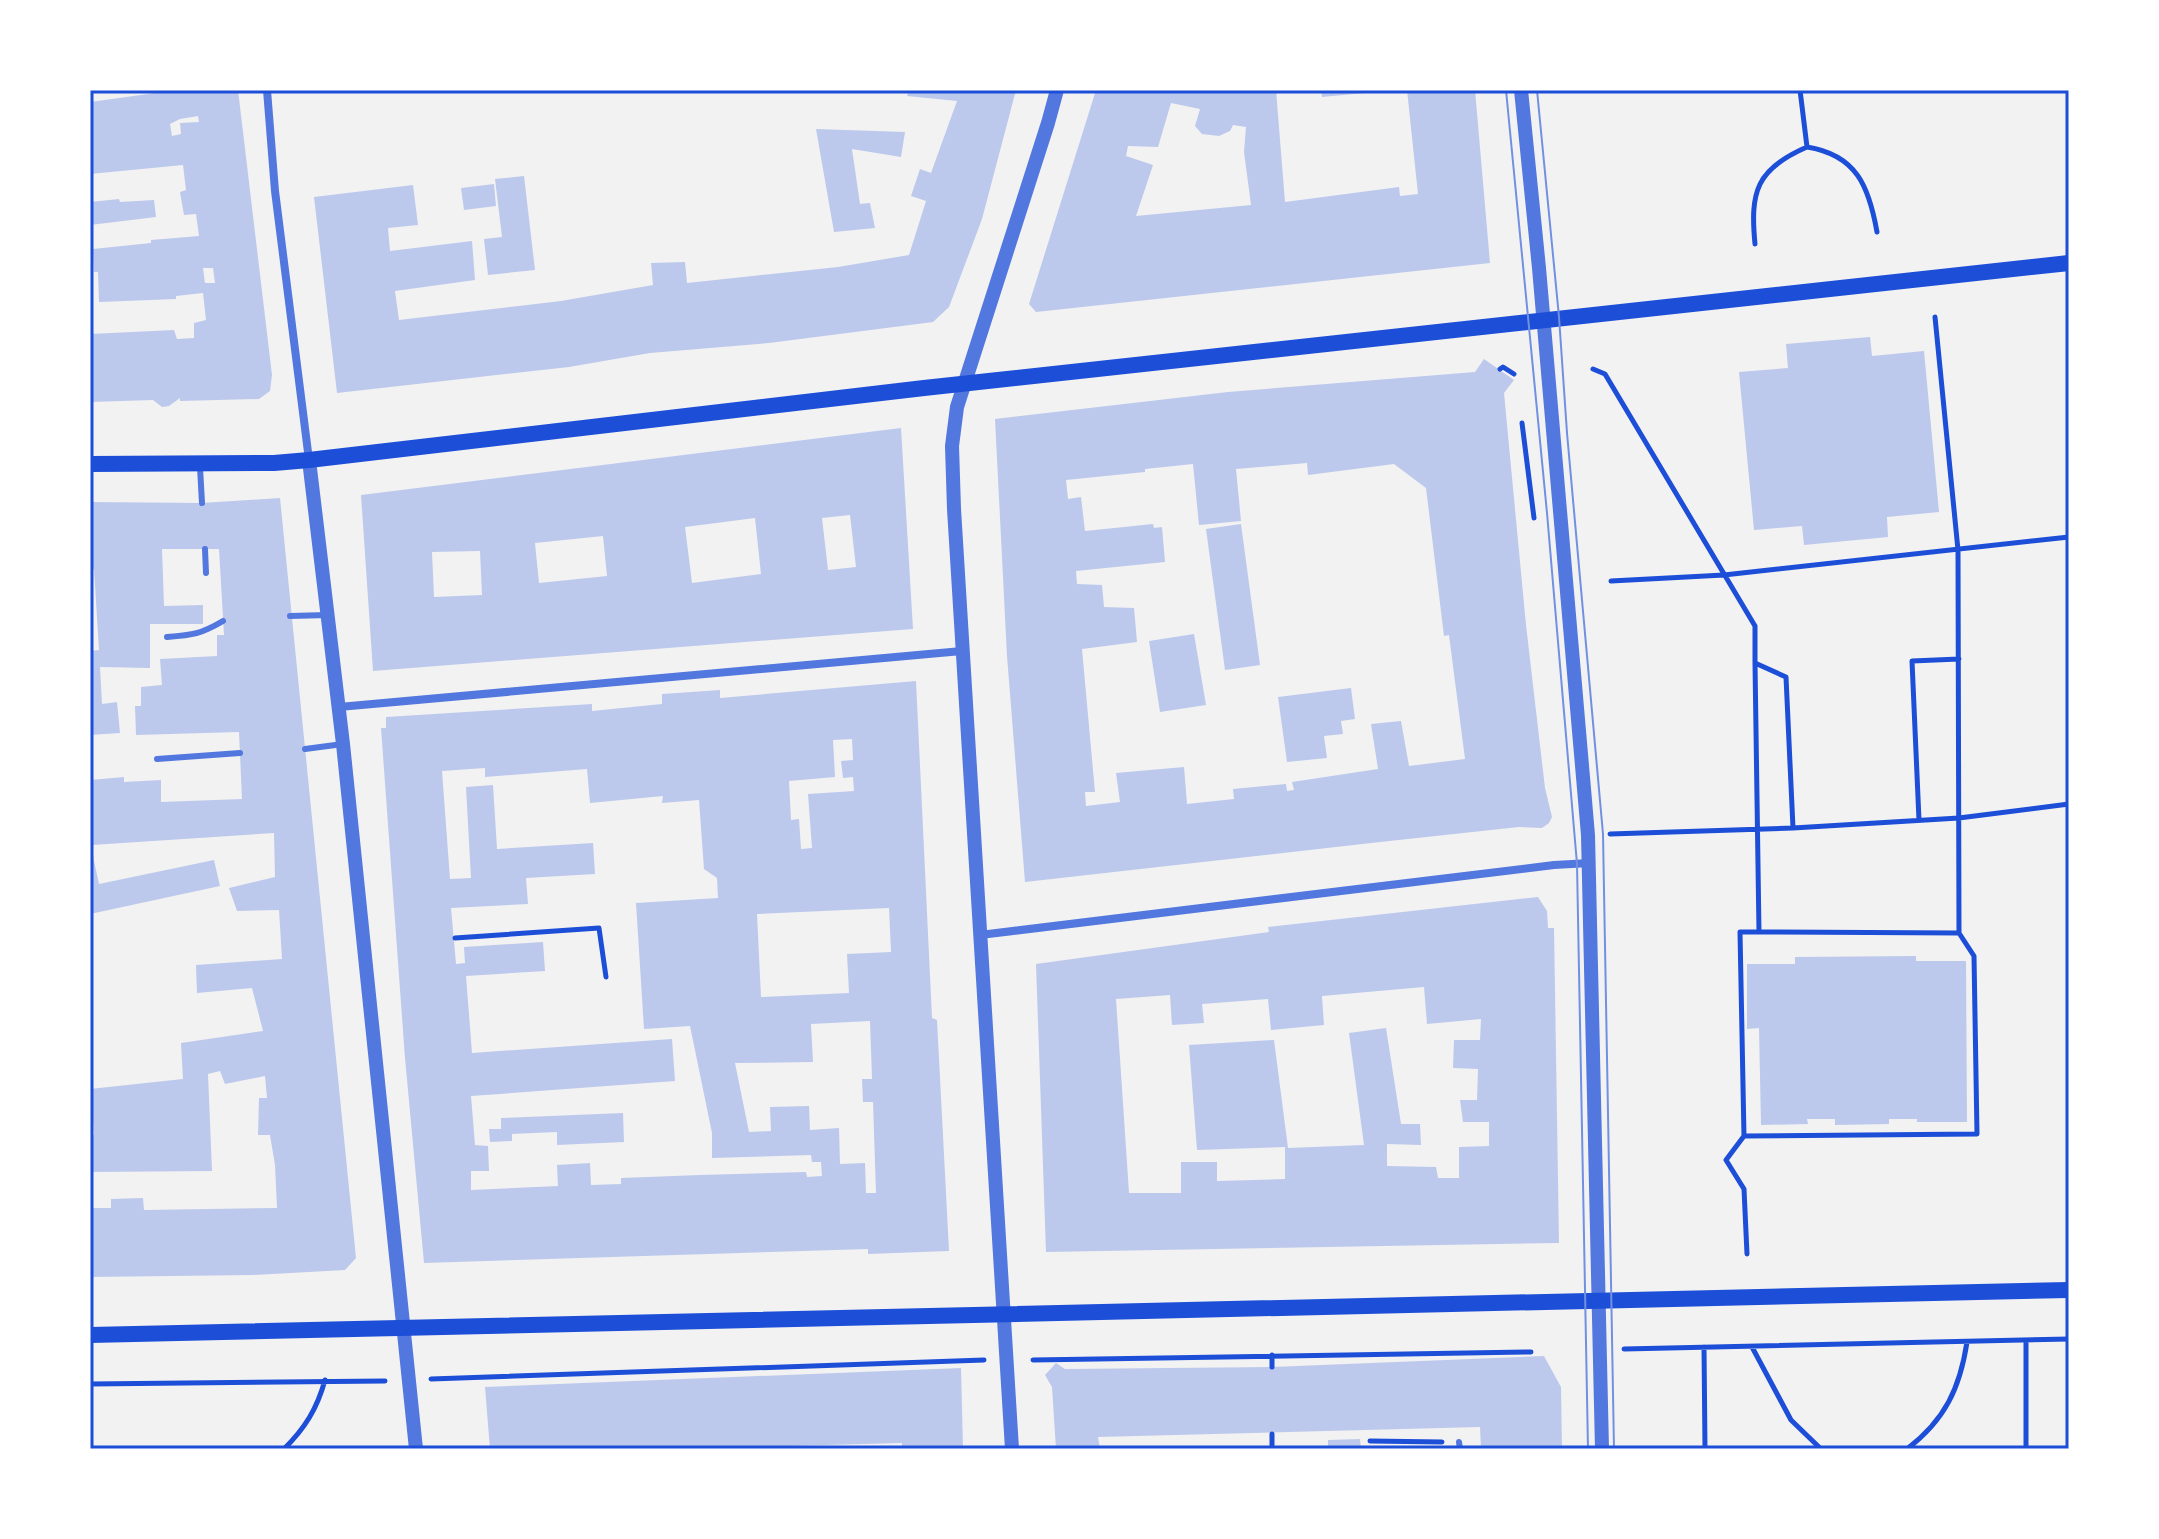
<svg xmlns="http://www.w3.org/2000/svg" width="2159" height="1539" viewBox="0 0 2159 1539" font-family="'Space Grotesk',sans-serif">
<rect width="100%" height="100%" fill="#f2f2f2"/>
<path fill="#bdc9ec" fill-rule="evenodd" d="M177 90H238L272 375 270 391 259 399 180 401V398L169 406 162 407 153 400 90 402V334L174 330 177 339 194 338V323L206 320 203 293 176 296V299L99 302 98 272H94L93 249 151 243V240L199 236 196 214 184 215 180 192 186 190 183 165 90 174V102ZM198 116 199 122 180 123 181 134 172 136 170 124 180 119ZM203 268H213L215 283H205Z
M909 90H1016L982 219 949 307 933 322 769 343 650 353 569 367 337 393 314 197 413 185 418 225 388 228 390 251 472 241 475 280 395 291 399 320 561 301 653 285 651 263 685 262 687 283 838 267 909 255 926 201 911 196 920 169 931 173 957 101 907 96Z
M1096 90H1276L1285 202 1399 187 1400 196 1418 194 1407 90H1475L1490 263 1036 312 1029 304ZM1171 103 1200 109 1195 126 1202 134 1219 136 1230 131 1233 125 1246 127 1244 152 1251 205 1136 216 1153 165 1126 156 1128 146 1158 147Z
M1321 90H1375V92L1322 97Z
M816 129 905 132 901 157 852 149 860 204 870 203 875 228 834 232Z
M524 176 535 270 488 275 484 239 502 237 495 179Z
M494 184 496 206 464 210 461 188Z
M119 199 120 202 154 200 156 217 90 225V202Z
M1870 337 1872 356 1924 351 1939 512 1887 517 1888 537 1804 545 1802 526 1754 530 1739 372 1788 368 1786 344Z
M1484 359 1514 380 1504 393 1526 625 1545 788 1552 817 1549 823 1542 828 1519 827 1380 842 1025 882 1007 656 995 419 1228 392 1475 372ZM1307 463 1308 475 1394 464 1426 488 1444 636 1449 635 1465 759 1409 766 1401 721 1371 724 1378 769 1292 782 1294 790 1287 791 1286 784 1233 789 1234 799 1187 804 1184 767 1116 773 1120 802 1086 806 1085 792H1095L1082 649 1137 642 1134 608 1104 607 1102 585 1077 584 1076 571 1165 562 1162 527 1154 528 1153 524 1085 531 1081 497 1068 499 1066 480 1145 472V469L1193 464 1199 525 1241 521 1236 469Z
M901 428 913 629 373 671 361 495ZM850 515 856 567 828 570 822 518ZM755 518 761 574 692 583 685 527ZM603 536 607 576 539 583 535 543ZM480 551 482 595 434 597 432 552Z
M280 498 356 1258 345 1270 253 1275 90 1277V1208H111V1199L143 1198 144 1210 277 1208 275 1165 270 1135H258L259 1098H267L265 1076 225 1084 220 1071 208 1074 212 1171 90 1172V1135H94L93 1117H90V1089L183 1079 181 1043 263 1031 252 988 197 993 196 965 282 959 279 910 237 911 229 888 275 877 274 833 92 845 90 780 124 777V782L161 780V802L242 799 239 732 136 735 135 706H141V687L162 685 160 659 217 656V635H224L219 549H162L164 606 203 605V624H150V668L100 667 102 704 117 702 120 733 90 735V651L99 650 94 569H90V502L202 503Z
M1241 524 1260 665 1225 670 1206 529Z
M1194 634 1206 705 1160 712 1149 641Z
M916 681 932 1018 937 1020 949 1251 868 1254V1249L424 1263 405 1058 381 728H386V717L592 704V711L662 704V694L720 690V698ZM852 739 853 760 841 761 843 778 853 777 854 791 808 794 812 848 801 849 799 819 791 820 789 781 835 777 833 740ZM485 768V777L587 769 590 803 663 796 662 803 699 800 704 869 717 878 718 898 636 903 644 1029 690 1026 712 1133V1158L811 1155 812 1162H821L822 1176 807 1177 806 1172 700 1175 621 1178V1184L591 1185 590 1163 557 1165 558 1186 471 1190V1171H489L488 1146 475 1145 471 1096 675 1081 672 1039 472 1053 466 976 545 971 543 942 464 947 465 963 456 964 451 908 528 904 526 878 595 874 593 843 497 849 493 785 466 787 471 878 450 879 442 771ZM889 908 891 952 847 954 849 993 761 997 757 914ZM870 1021 872 1079H862L863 1102H873L876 1193H866L865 1163 840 1164 839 1128 810 1130 809 1106 770 1107 771 1131 749 1132 735 1063 813 1062 811 1024Z
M1351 688 1355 719 1341 721 1343 734 1324 736 1327 758 1287 762 1278 697Z
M90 856H93L99 884 214 860 220 886 90 914Z
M1538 897 1547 911 1548 928H1554L1559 1243 1046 1252 1036 964 1269 932 1268 927ZM1424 987 1427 1024 1481 1019 1480 1040H1454L1453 1068 1478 1069 1477 1100H1460L1463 1122H1489V1146L1459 1147V1178H1438L1436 1167 1387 1166V1144L1421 1145 1420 1124H1401L1386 1028 1349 1033 1364 1145 1288 1148 1274 1040 1189 1045 1197 1150 1285 1147V1179L1217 1181V1162H1181V1193H1129L1116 999 1170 995 1172 1025 1204 1023 1202 1004 1268 999 1271 1030 1324 1025 1322 996Z
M1916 956V961H1966L1967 1122H1917V1119H1889V1124L1835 1125V1119H1807L1808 1124 1761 1125 1759 1028 1747 1029V964H1795V957Z
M623 1113 624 1142 557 1145V1132L512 1134V1141L490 1142 489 1129H501V1118Z
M1544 1356 1561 1387 1562 1449H1481L1480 1427 1098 1437 1100 1449H1056L1052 1387 1045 1375 1056 1363 1065 1369 1272 1367Z
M961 1368 963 1449H902V1443L788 1446V1449H490L485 1387Z
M1360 1439 1361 1449H1328V1440Z"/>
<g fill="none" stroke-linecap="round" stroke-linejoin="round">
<path stroke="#1d4ed8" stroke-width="5" d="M1807 147C1857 155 1869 187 1877 232
M1755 244C1750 192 1756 169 1807 147L1800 90
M1500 369 1503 367 1514 374
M1593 369 1605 374 1755 626V663L1786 677 1793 828 1959 818 2069 804
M1522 423 1534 518
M1611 581 1724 575 2069 537
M1755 663 1759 932 1959 933 1958 550 1935 317
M1919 820 1912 661 1959 659
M1610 834 1793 828
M1759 932H1740L1744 1136 1977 1134 1974 956 1959 933
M455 938 599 928 606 977
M1744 1136 1726 1160 1744 1189 1747 1254
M2026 1340V1449
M1704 1347 1705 1449
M1752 1347 1791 1420 1821 1449
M1624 1349 2069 1339
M1033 1360 1531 1352
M1272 1367V1355
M431 1379 984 1360
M90 1384 385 1381
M1272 1434V1449
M1370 1441 1442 1442
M284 1449C305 1428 317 1409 325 1380
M1907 1449C1945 1420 1960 1388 1967 1342"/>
<path stroke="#5277de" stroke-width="6" d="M200 467 202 503
M205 549 206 573
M290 616 328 615
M167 637C193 635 201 634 223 621
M305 749 343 744
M157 759 240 753
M1459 1442 1460 1449"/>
<path stroke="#5277de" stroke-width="8" d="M267 90 275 191 309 460
M339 707 962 651
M980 935 1554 865 1590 863"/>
<path stroke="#5277de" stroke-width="14" d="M1521 90 1539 268 1588 835 1602 1449
M309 460 343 744 416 1449
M1012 1449 954 509 952 446 957 407 1048 123 1057 90"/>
<path stroke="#1d4ed8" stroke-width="16" d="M90 464 274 463 309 460 924 388 2069 263
M90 1335 2069 1290"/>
<path stroke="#7290e2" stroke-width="2" d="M1506 90 1547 513 1577 864 1588 1449
M1537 90 1559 317 1567 433 1603 834 1614 1449"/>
</g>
<rect width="2159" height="1539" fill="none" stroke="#ffffff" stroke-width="184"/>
<rect x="92" y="92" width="1975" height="1355" fill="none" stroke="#1d4ed8" stroke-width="3"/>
</svg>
